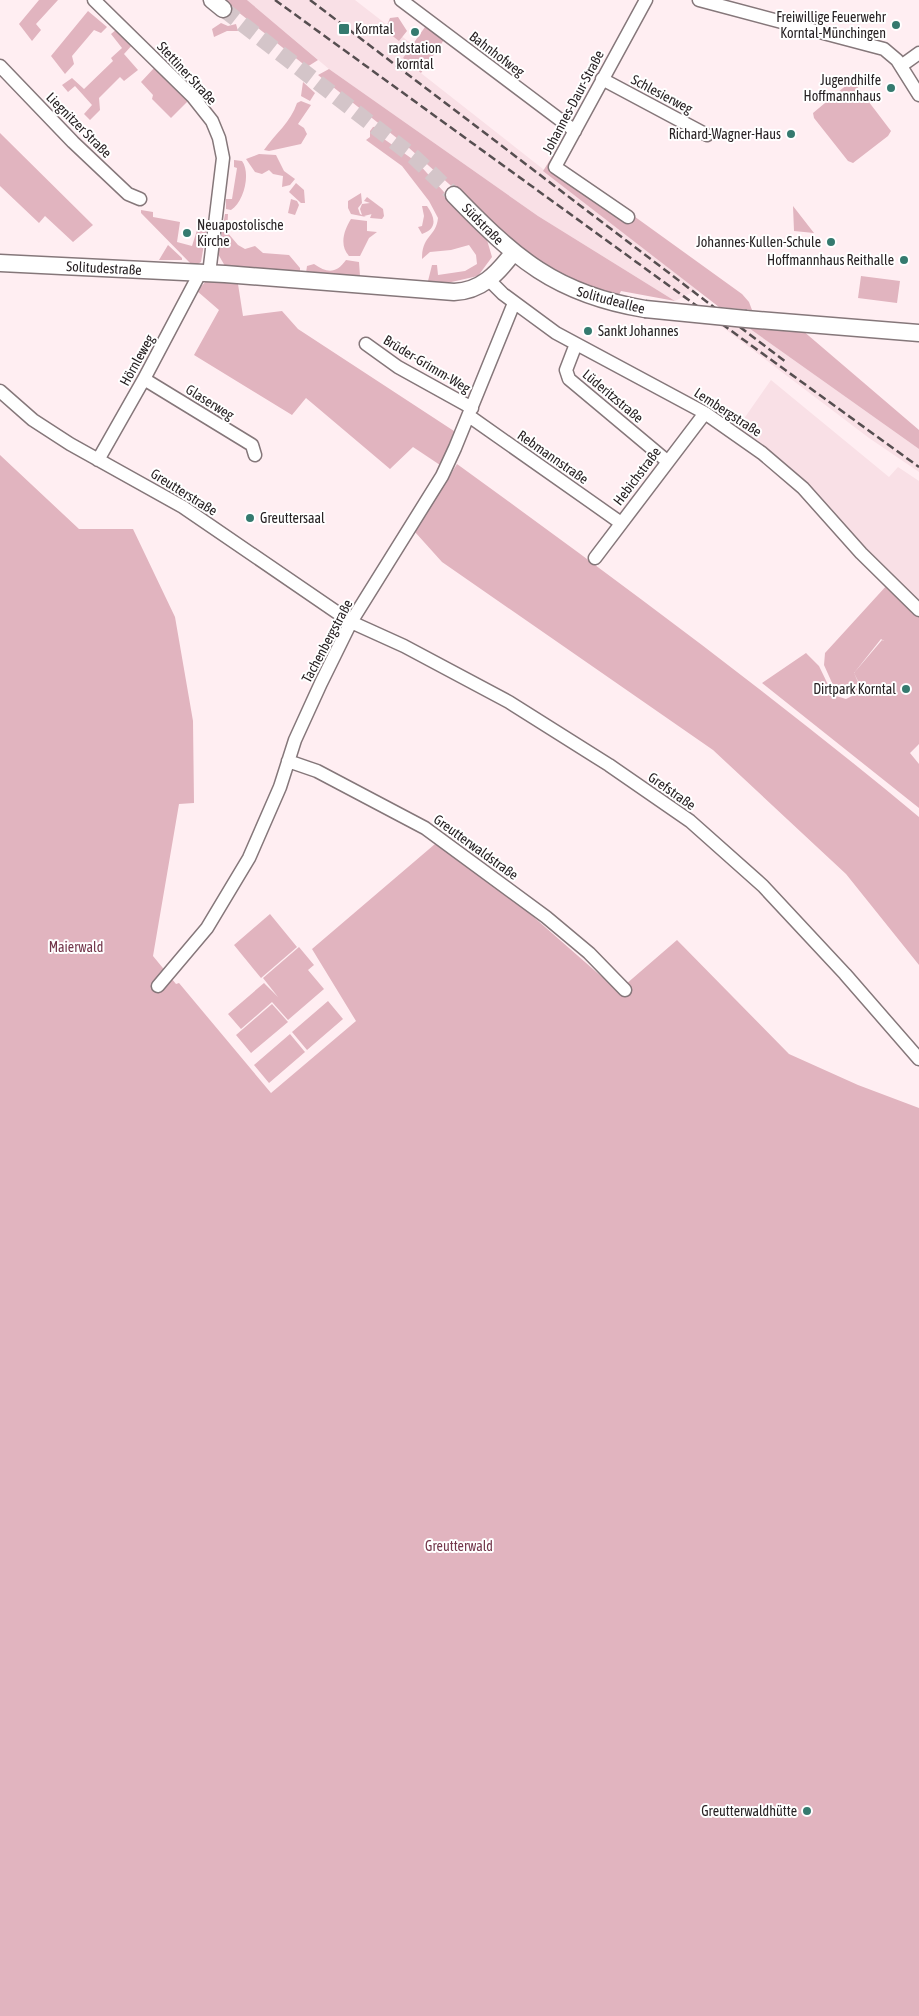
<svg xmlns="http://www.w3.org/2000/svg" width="919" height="2016" viewBox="0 0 919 2016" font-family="'Asap Condensed',sans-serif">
<rect width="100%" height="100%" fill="#ffeef2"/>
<path fill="#f9e0e6" d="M247 0H355L413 45 403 59 697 290 675 301 538 216 329 69Z
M721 326H746L919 449V472L869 438Z
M771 380 889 477 898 467 919 481V603L793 474 736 430Z"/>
<path fill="#e1b4bf" d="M39 0H58L36 24 41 30 32 41 19 24Z
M223 0H247L318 60 307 67Z
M88 11 107 27 101 33 94 30 72 56 74 64 65 74 51 56Z
M398 17 407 31 399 41 385 30 390 18Z
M430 20 448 34 421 73 403 58Z
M221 23 228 26 236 24 238 31H227L214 37 212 29Z
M117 29 125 34 123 37 128 42 134 43 124 54 138 70 124 81 120 77 99 98 100 110 90 120 84 114 92 105 75 86 68 92 62 85 72 78 84 89 113 61 111 58 122 48 111 34Z
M155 67 188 101 171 118 152 99 153 95 141 82Z
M329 69 538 216 675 301 621 291 617 299 561 278 530 257 408 147 383 127 385 133 384 139 418 163 487 240 492 257 478 276 447 283 428 281 432 265H437L438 275 465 271 477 264 476 255 469 245 451 250 430 252 422 259C422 235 436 237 438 218L429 201 402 166 366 140 370 137V131L373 127 382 126 318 75Z
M303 82 315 93 310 101 301 96Z
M849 83 856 85 891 131 888 136 853 163 848 161 814 118 813 113Z
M301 101 311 105 298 124 304 128 307 134 301 144 269 151 264 150C275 134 291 122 297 103Z
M0 133 93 225 73 242 45 216 39 223 0 186Z
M259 154 276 155 284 171 295 179 290 185 282 187 283 176 273 174 269 170 262 174 255 172 246 159Z
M552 157 742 294 749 302 752 310 719 307 543 171Z
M234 160 242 161C251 173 244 202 231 210L226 209V199H232L237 168 234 167Z
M296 183 304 190 305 203H301L289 192Z
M361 193 362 203 358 208 360 214 362 215 360 209 362 204 370 203 364 201 367 197 383 209 384 216 382 219 370 218 374 208 372 214 364 216 366 217 351 214 348 208V201Z
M291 199 297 201 299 205 295 215 288 213Z
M422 206H427C435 217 438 229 422 234L418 227 422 226 424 216Z
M793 206 814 233 794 231Z
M141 210 153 212V217L180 222 177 242 192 246 199 224 207 226 201 262 196 265 191 264 141 213Z
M225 214H228L227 232 238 245 245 249 255 246 263 253 289 255 300 268V272L225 266 218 254Z
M351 219 367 221V231L377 232 369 238 360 256H349C339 245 344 230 351 219Z
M168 245 182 258V260H159Z
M346 260 359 262 360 276 306 273 307 266 314 264C327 273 336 274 346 260Z
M861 276 900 281 897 303 858 298Z
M208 279 238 284 243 316 282 311 298 329 457 433 440 465 413 447 390 469 306 398 292 415 194 355 219 310 197 291Z
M746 326 802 330 919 430V449Z
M0 455 79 529H133L175 617 193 721 194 803 179 804 153 956 176 984 179 983 271 1093 356 1021 312 949 435 844 512 898 618 991 677 940 789 1054 858 1085 919 1108V2016H0Z
M457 464C614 578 770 693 919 817V965L846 874 713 750 442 562 415 532Z
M888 584 919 614V744L910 753 919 764V808L762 683 806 653 819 666 833 695 846 699 862 691 866 697 854 673 882 640 884 641 881 639 854 673 861 689 845 694H837L824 665 825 653Z
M270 914 297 947 261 978 234 945Z
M299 947 314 965 308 970 324 989 288 1020 272 1002 241 1029 228 1014 264 983 278 997 263 978Z
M328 1001 343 1019 307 1050 292 1032Z
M272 1004 288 1022 251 1053 236 1035Z
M290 1034 305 1052 269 1083 254 1065Z"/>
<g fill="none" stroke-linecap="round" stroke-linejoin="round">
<path stroke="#d4c5c9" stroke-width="16" stroke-dasharray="16 8" stroke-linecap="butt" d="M223 9 414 157 454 195"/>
<defs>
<path id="minor" d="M94 0 193 97 212 121 219 138 223 158 209 274
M401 0 575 131
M699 0 884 49 897 60 919 95
M0 66 73 142 128 194 140 199
M901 66 919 53
M602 79 707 135
M628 217 555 167 646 0
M489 280 503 294 556 333 705 413 762 453 803 488 861 553 919 610
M366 344 398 367 472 408
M576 344 566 370 569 379 667 461
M144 379 252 445 255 455
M0 391 33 420 70 444 183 507 351 622 404 646 509 702 609 765 690 821 763 886 845 974 919 1059
M469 416 621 523
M98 460 144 379 200 273
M595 558 705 413
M288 761 317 771 425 828 546 917 589 953 625 990
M158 986 207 928 249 858 280 787 295 740 321 683 351 622 442 476 455 448 514 303"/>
<path id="major" d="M212 0 223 9
M454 195C515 258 555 294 645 309
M0 263 225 274 454 292C481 291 497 274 513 253
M746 319 919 333"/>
</defs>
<use href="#minor" stroke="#85777a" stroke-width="15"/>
<use href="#major" stroke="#85777a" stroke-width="19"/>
<use href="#minor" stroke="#fff" stroke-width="12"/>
<use href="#major" stroke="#fff" stroke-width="16"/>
<path stroke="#564e50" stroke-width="2.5" stroke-dasharray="8 4" stroke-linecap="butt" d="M275 0 919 467
M310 0 786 362"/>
<defs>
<path id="major-bridge" d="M645 309 746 319"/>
</defs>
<use href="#major-bridge" stroke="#85777a" stroke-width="19" stroke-linecap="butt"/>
<use href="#major-bridge" stroke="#fff" stroke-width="16"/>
</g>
<g fill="#357a6f" stroke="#fff" stroke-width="2">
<circle cx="896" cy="25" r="5"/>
<rect x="338" y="23" width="12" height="12" rx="2.5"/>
<circle cx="415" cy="32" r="5"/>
<circle cx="891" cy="88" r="5"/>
<circle cx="791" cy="134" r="5"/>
<circle cx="187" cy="233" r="5"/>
<circle cx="831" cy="242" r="5"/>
<circle cx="904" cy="260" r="5"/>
<circle cx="588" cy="331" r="5"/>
<circle cx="250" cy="518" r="5"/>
<circle cx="906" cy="689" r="5"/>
<circle cx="807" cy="1811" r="5"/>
</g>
<g text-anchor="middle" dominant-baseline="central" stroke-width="4" stroke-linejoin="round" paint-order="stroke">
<g font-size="14" fill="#282224" stroke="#fff" text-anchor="end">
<text x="886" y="17">Freiwillige Feuerwehr<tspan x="886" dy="16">Korntal-Münchingen</tspan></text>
<text x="355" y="29" text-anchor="start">Korntal</text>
<text x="415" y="48" text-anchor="middle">radstation<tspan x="415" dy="16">korntal</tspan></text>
<text x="881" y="80">Jugendhilfe<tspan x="881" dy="16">Hoffmannhaus</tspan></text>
<text x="781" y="134">Richard-Wagner-Haus</text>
<text x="197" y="225" text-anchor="start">Neuapostolische<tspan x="197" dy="16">Kirche</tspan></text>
<text x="821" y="242">Johannes-Kullen-Schule</text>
<text x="894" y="260">Hoffmannhaus Reithalle</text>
<text x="598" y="331" text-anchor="start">Sankt Johannes</text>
<text x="260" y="518" text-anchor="start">Greuttersaal</text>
<text x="896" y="689">Dirtpark Korntal</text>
<text x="797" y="1811">Greutterwaldhütte</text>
</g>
<g font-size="14" fill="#282224" stroke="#fff">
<text transform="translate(497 54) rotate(37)">Bahnhofweg</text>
<text transform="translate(187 73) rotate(47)">Stettiner Straße</text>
<text transform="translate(662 94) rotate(28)">Schlesierweg</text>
<text transform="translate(573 102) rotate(-62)">Johannes-Daur-Straße</text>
<text transform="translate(79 125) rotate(45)">Liegnitzer Straße</text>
<text transform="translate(483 224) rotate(45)">Südstraße</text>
<text transform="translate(104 268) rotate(3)">Solitudestraße</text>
<text transform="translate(611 300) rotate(15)">Solitudeallee</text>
<text transform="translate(137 360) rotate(-61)">Hörnleweg</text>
<text transform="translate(427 364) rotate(31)">Brüder-Grimm-Weg</text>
<text transform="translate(613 396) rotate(40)">Lüderitzstraße</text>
<text transform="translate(210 402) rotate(32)">Glaserweg</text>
<text transform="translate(728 412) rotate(33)">Lembergstraße</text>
<text transform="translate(553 457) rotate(35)">Rebmannstraße</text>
<text transform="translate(637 476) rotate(-53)">Hebichstraße</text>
<text transform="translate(184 492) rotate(32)">Greutterstraße</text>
<text transform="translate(327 641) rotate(-62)">Tachenbergstraße</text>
<text transform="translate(672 791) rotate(35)">Grefstraße</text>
<text transform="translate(476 847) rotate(36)">Greutterwaldstraße</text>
</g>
<g font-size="14" fill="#73364a" stroke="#fff">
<text x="76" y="947">Maierwald</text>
<text x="459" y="1546">Greutterwald</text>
</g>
</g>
</svg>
